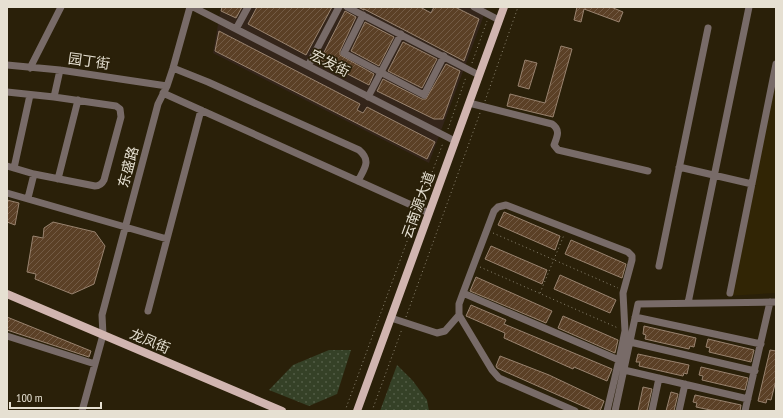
<svg xmlns="http://www.w3.org/2000/svg" width="783" height="418" viewBox="0 0 783 418" font-family="'PT Sans Narrow','Noto Sans SC',sans-serif">
<defs>
<pattern id="park-dots" width="8" height="8" patternUnits="userSpaceOnUse"><rect width="8" height="8" fill="#354127"/><path d="M2 2h.1M6 6h.1" fill="none" stroke="#525c45" stroke-width="1.8" stroke-linecap="round"/></pattern>
<pattern id="building-hatch" width="6" height="6" patternUnits="userSpaceOnUse"><rect width="6" height="6" fill="#5b4026"/><path d="M-1 1l2-2M0 6l6-6M5 7l2-2" fill="none" stroke="#735b45"/></pattern>
</defs>
<rect width="100%" height="100%" fill="#2a2009"/>
<path fill="#34251a" d="M221 7H421L430 11 433 7H487L429 163 213 53Z"/>
<path fill="#312505" d="M776 75V293L726 296Z"/>
<path fill="url(#park-dots)" d="M329 350H351L337 394 309 406 269 390 293 365Z
M397 365 413 381 427 400 429 411H380Z"/>
<path fill="url(#building-hatch)" stroke="#99836f" d="M222 7H242L236 18 221 11Z
M257 7H332L306 55 248 24Z
M358 7H420L431 13 434 7H455L479 19 464 61 364 9V10Z
M577 7H611L623 12 619 22 584 9 581 22 574 20Z
M345 11 356 17 340 51V55L374 74 369 85 320 60Z
M365 22 394 37 379 66 351 51Z
M219 31 360 104 357 110 363 113 367 107 435 142 427 159 215 51Z
M403 42 437 59 422 88 388 71Z
M561 46 572 49 553 117 507 106 510 94 545 103Z
M525 60 537 63 529 89 518 86Z
M446 64 460 71 443 119H434L377 91 383 79 422 99H426Z
M7 200 19 203 15 225 7 222Z
M504 212 560 236 555 250 498 225Z
M53 222 95 232 105 246 94 284 72 294 35 279 36 274 27 272 33 236 43 238 44 228Z
M571 240 626 264 622 278 565 254Z
M491 246 547 270 542 284 485 259Z
M560 275 616 300 610 313 554 289Z
M476 277 552 311 546 323 470 291Z
M471 305 506 320 504 324 612 369 607 381 574 367 573 369 504 338 505 333 466 316Z
M563 316 618 340 615 353 558 328Z
M7 317 91 351 89 357 7 330Z
M644 326 696 338 694 347 690 346 689 349 645 339 646 335 643 334Z
M708 339 754 350 751 362 709 352 710 348 706 347Z
M770 350 776 351V380L771 400 767 399 766 403 758 401Z
M638 354 689 365 687 374 684 373 683 376 639 366 640 362H636Z
M500 356 549 375 604 401 600 411H594L497 368 496 366Z
M701 367 748 378 745 390 702 380 703 376 699 375Z
M643 387 652 389 647 411H638Z
M671 392 678 394 674 411H666Z
M695 395 741 405 740 411H715L696 407 697 403 693 402Z"/>
<g fill="none" stroke-linecap="round" stroke-linejoin="round">
<path stroke="#8d8673" stroke-width="1" stroke-dasharray="1 3" stroke-linecap="butt" d="M472 63 487 21
M485 101 518 7
M448 129 466 77
M421 202 443 143
M493 233 618 288
M480 267 618 328
M540 293 564 235
M406 317 480 113
M345 411 417 214
M372 411 402 329"/>
<path stroke="#786b68" stroke-width="7" d="M193 7 455 141
M347 7 479 75
M474 7 499 20
M363 15 344 53 424 95 444 56
M236 29 248 7
M7 65 60 70 167 86
M308 66 339 7
M30 68 61 7
M173 68 208 82 359 150C372 161 364 169 358 181
M7 92 54 97
M163 93 429 213
M368 97 401 34
M469 103 552 124C561 130 557 137 554 145L558 150 648 171
M7 166 34 174
M679 167 752 184
M14 168 30 95
M58 179 78 100
M7 193 167 239
M28 198 34 174 95 186C99 186 102 184 104 180L121 117 120 109 116 106 54 97 60 70
M659 266 708 28
M463 293 494 211 498 207 506 205 628 252 632 256V260L623 293 625 331 619 360
M730 293 776 64
M688 303 749 7
M148 311 201 110
M635 317 761 344
M391 318 437 333 445 331 459 315
M7 336 95 364
M630 342 755 371
M624 370 748 399
M82 411 103 335 102 315 158 104 167 86 173 68 190 7
M575 411 499 378 492 370 459 315V304L463 293 619 360 607 411
M615 411 638 304 776 302
M652 411 659 378
M679 411 685 384
M745 411 770 302"/>
<path stroke="#d1b5b0" stroke-width="8" d="M7 294 282 411
M357 411 504 7"/>
</g>
<g text-anchor="middle" dominant-baseline="central" stroke-width="3.5" stroke-linejoin="round" paint-order="stroke">
<g font-size="14" fill="#e6e0d2" stroke="#2a2009">
<text transform="translate(89 61) rotate(8)">园丁街</text>
<text transform="translate(330 63) rotate(27)">宏发街</text>
<text transform="translate(128 167) rotate(-75)">东盛路</text>
<text transform="translate(418 205) rotate(-70)">云南源大道</text>
<text transform="translate(150 341) rotate(23)">龙凤街</text>
</g>
</g>
<rect width="783" height="418" fill="none" stroke="#e6e0d2" stroke-width="16"/>
<path d="M10 402v6h91v-6" fill="none" stroke="#e6e0d2" stroke-width="2"/>
<text x="16" y="402" font-size="12" fill="#e6e0d2" stroke="#2a2009" stroke-width="3" paint-order="stroke">100 m</text>
</svg>
